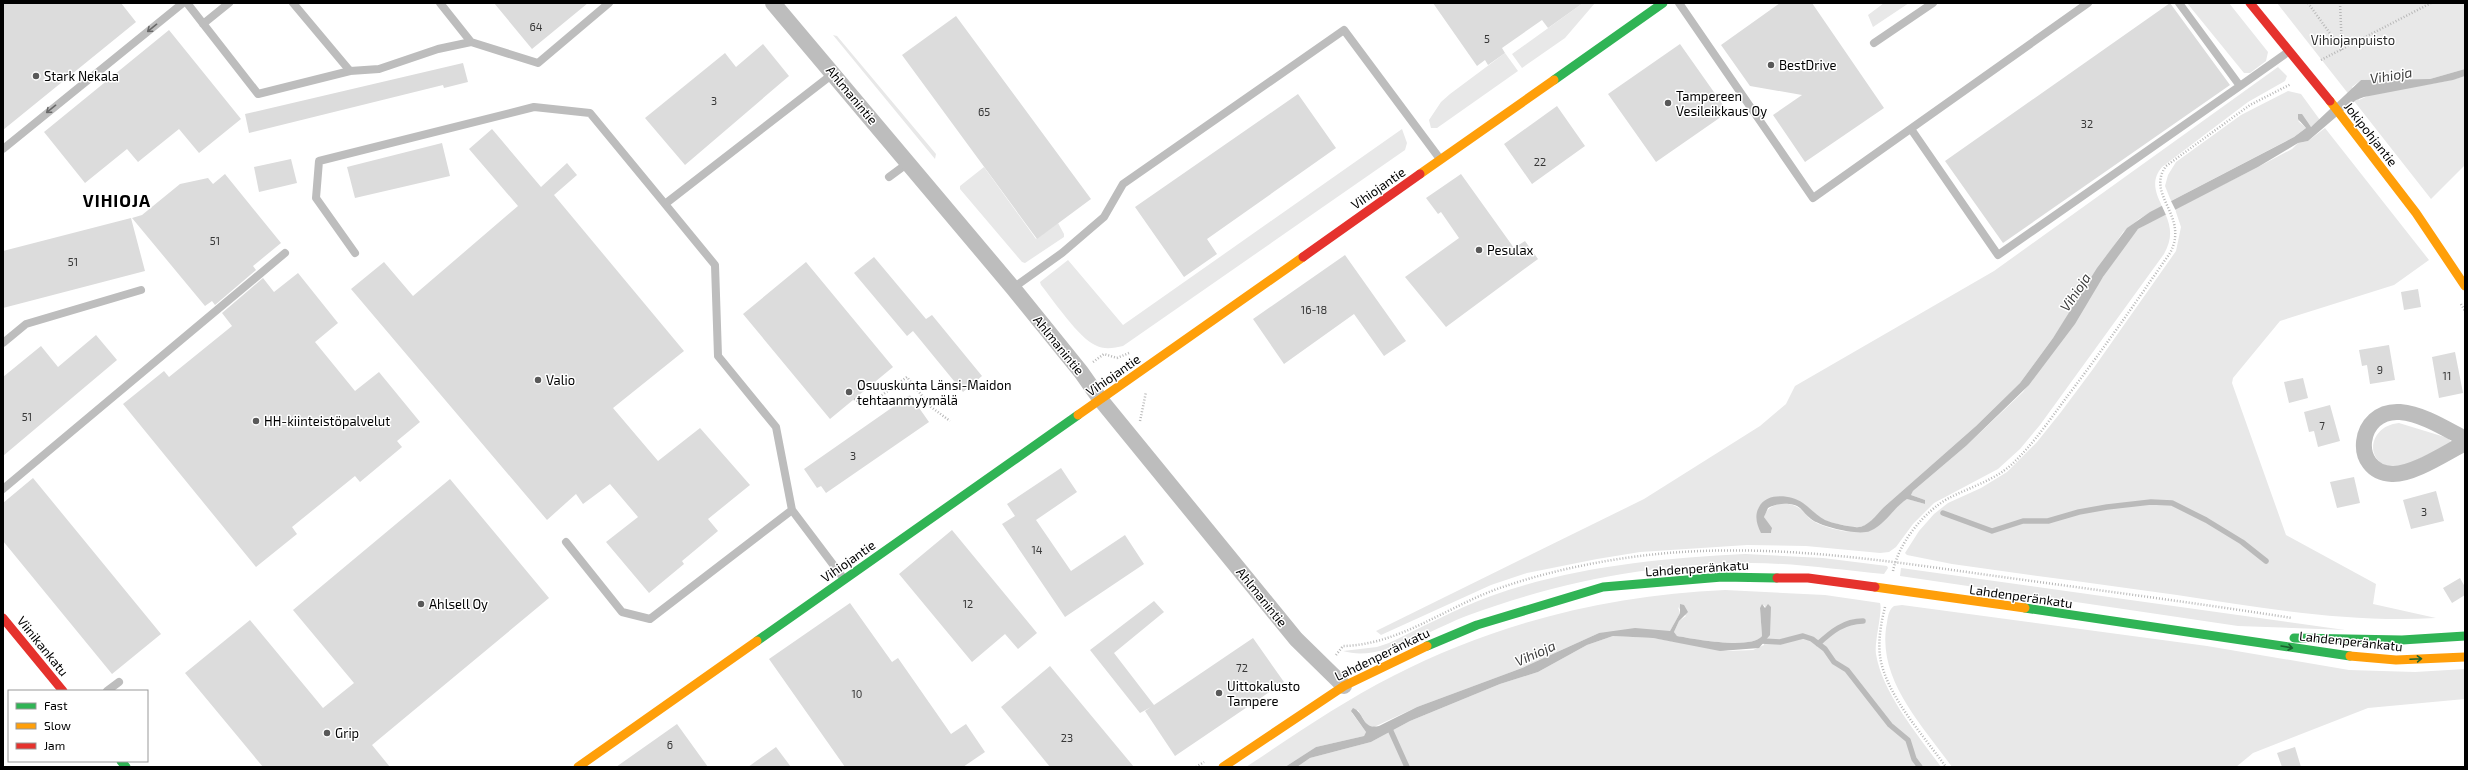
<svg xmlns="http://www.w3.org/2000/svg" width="2468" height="770" viewBox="0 0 2468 770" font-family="'Exo 2',sans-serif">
<rect width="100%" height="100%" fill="#fff"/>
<path fill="#e8e8e8" d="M1583 3H1595L1565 38 1522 68 1512 54Z
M1884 3H1909L1873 27 1868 15Z
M2187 3H2229L2268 52 2266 61 2250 73H2244Z
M2277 3H2465V69L2430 79 2361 80 2352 87 2359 100C2391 84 2431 88 2465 76V165L2431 199Z
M833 35 837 36 936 154 935 159Z
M1505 53 1518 71 1437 128H1431L1429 120 1441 102 1450 94Z
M2278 67 2287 76 2285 81 2248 102 2162 167C2151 180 2155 192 2162 206L2139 219 2123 232 2053 338 2020 383 1976 426 1884 507C1879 514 1870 525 1860 527 1855 528 1830 523 1824 520 1816 516 1810 508 1802 503 1788 494 1766 494 1758 509L1766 532 1771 533 1772 530 1764 517C1767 503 1788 500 1799 508 1804 511 1808 518 1813 521 1823 527 1842 532 1854 532 1880 533 1889 510 1907 499L1925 504V500L1911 495 1913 491 1966 446 2023 392 2135 231 2165 213C2172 229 2172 239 2164 254L2040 425 2020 449 1998 469 1934 503 1913 524 1896 547 1889 552 1880 553 1806 546 1747 545 1640 552 1597 559 1527 573 1491 585 1381 635 1376 631 1644 499 1760 426 1786 404 1795 386 1994 271Z
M2288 91 2301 94 2320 120 2311 127 2307 123 2298 121 2306 128 2294 137 2171 201 2165 186 2168 175 2176 162 2241 115Z
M2325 128 2429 260 2394 285 2280 321 2233 378 2232 383 2286 535 2376 584 2373 604 2436 618C2349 623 2263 608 2177 595 2102 584 2027 575 1952 564L1907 555 1905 553 1919 531 1934 514 1948 503 1981 488 2007 472 2037 442 2061 412 2093 369 2176 251 2181 227 2175 209 2258 167 2292 149 2298 143 2308 141Z
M1402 129 1407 143 1405 150 1123 346C1114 348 1104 350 1095 345 1079 338 1053 300 1041 285L1040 282 1068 260 1123 325Z
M984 167 1036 239 1058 223 1064 234V237L1025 263 1022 262 960 189V186Z
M2399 423 2448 438 2451 442C2447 448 2434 452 2427 455 2418 459 2406 467 2396 467 2364 467 2366 426 2399 423Z
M1745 554 1823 558 1887 566 1888 568 1884 574C1840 570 1796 563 1751 563 1656 563 1558 582 1469 615 1433 628 1381 663 1343 651L1377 647 1389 643C1422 627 1456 609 1491 596 1572 567 1659 558 1745 554Z
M1901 568 2345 630 2238 626 1900 576Z
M1725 590 1825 595 1880 603C1883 611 1874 642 1876 654 1882 693 1919 736 1941 767H1297L1310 758 1371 742 1410 721 1500 684 1538 672 1587 645 1613 636 1653 638 1728 651 1753 650 1764 645 1767 605 1766 608 1764 605 1760 608 1762 636C1751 650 1694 639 1677 636L1674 632 1679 621 1686 616 1678 607 1680 613 1670 631 1599 633 1522 668 1417 707 1374 727 1367 725 1358 710 1352 713 1366 732 1364 736 1316 747 1285 767H1246C1294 735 1342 702 1393 676 1496 623 1609 595 1725 590Z
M1902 605 2207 646 2349 670 2415 672 2465 669V699L2368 708 2253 753 2236 767H1952C1923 726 1879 682 1886 628 1888 620 1887 611 1894 606Z"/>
<path fill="#bababa" d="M2465 69V76L2453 80 2364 97 2356 100 2308 141 2298 143 2258 167 2138 229 2103 277 2075 324 2029 385 1966 446 1913 491 1911 495 1925 500V504L1907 499C1893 508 1886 524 1870 531 1859 536 1821 527 1811 519 1807 516 1804 512 1800 508 1793 502 1775 503 1768 508L1764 517 1772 528 1771 533H1761C1757 525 1754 516 1759 507 1767 492 1791 495 1803 503 1810 508 1817 516 1825 520 1831 523 1847 526 1855 527 1867 529 1876 515 1884 507L1976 426 2020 383 2053 338 2097 268 2127 228 2150 212 2294 137 2306 128 2298 119V114H2302L2311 127 2361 80 2430 79Z
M1680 604 1684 605 1688 612 1679 621 1674 632 1677 636C1694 639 1751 650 1762 636L1760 608 1762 604 1765 608 1768 604 1771 607 1770 635 1759 648 1720 651 1653 638 1613 636 1587 645 1538 672 1500 684 1410 721 1371 742 1310 758 1297 767H1285L1316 747 1364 736 1366 732 1351 711 1353 708C1365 713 1362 730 1379 726L1417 707 1522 668 1599 633 1635 628 1670 631 1680 613Z"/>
<path fill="#fff" d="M2170 199 2176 211 2166 215 2161 204Z"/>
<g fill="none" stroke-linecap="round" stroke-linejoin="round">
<path stroke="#bababa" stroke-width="5.5" d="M1943 513 1992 531 2023 521H2048L2079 512 2107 507 2151 502 2172 503 2206 520 2242 542 2266 561
M1762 641 1780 642 1803 636 1812 639 1825 649 1834 662 1847 670 1890 725 1908 740 1914 759 1920 767
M1818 644C1831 632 1844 621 1863 621
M1389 727 1407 767"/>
</g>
<path fill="#dcdcdc" d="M3 3H121L136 22 3 130Z
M494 3H588L532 49Z
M1433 3H1583L1548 28 1542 20 1502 48 1505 53 1488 65 1485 60 1477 66Z
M1780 3H1812L1884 108 1805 162 1773 115 1802 95 1750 86 1721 45Z
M2170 3 2230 85 2003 243 1945 161Z
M956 16 1091 199 1037 239 902 55Z
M169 30 241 119 199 153 179 129 138 162 127 149 85 183 44 132Z
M763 44 789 76 685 165 645 118 725 53 736 67Z
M1680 44 1728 112 1656 162 1608 94Z
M463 63 468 82 444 88 443 85 249 133 245 114Z
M1298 94 1336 148 1207 239 1217 254 1184 277 1135 207Z
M1557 106 1585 146 1532 184 1504 144Z
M492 129 541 187 567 163 577 175 554 195 684 351 613 408 658 461 700 428 750 485 708 519 718 531 682 561 684 564 649 593 606 542 638 517 610 484 583 504 576 494 547 520 351 289 384 262 413 296 518 206 469 149Z
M442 143 450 176 355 198 347 167Z
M291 159 297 183 259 192 254 167Z
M225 174 281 243 253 266 256 270 215 305 212 301 205 306 132 218 142 215 180 184 208 178 213 184Z
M1461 174 1514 248 1525 241 1538 259 1446 327 1405 277 1459 238 1441 212 1438 214 1426 198Z
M131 218 145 271 3 308V251Z
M1345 255 1406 341 1384 356 1354 314 1284 364 1253 319Z
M874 257 926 319 932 315 982 376 963 392 913 331 907 336 854 273Z
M806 262 893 367 830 419 743 314Z
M298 273 338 323 315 342 355 391 379 372 420 422 397 441 402 447 360 482 355 476 292 527 297 534 256 567 123 404 164 371 169 377 232 326 222 313 263 278 274 292Z
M2418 289 2421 307 2404 310 2401 292Z
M96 335 117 360 3 456V377L41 346 58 367Z
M2389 345 2395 380 2370 384 2367 365 2362 366 2359 350Z
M2455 352 2463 393 2439 398 2432 357Z
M2303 378 2308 398 2289 403 2284 382Z
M910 395 929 422 826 493 821 486 817 488 804 469Z
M2330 405 2340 441 2318 447 2314 431 2309 432 2304 412Z
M1061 468 1077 492 1036 520 1071 571 1125 535 1144 564 1065 617 1002 524 1015 516 1007 504Z
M2354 477 2360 503 2337 508 2330 482Z
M33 478 161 634 112 674 3 541V503Z
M450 479 549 598 372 745 390 767H263L185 673 250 620 323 708 354 683 293 610Z
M2436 491 2444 521 2411 529 2403 500Z
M952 530 1037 633 1018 649 1005 634 972 662 899 574Z
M2460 578 2465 587V595L2452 603 2443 588Z
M1154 601 1164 612 1114 653 1154 705 1253 638 1284 682 1175 756 1145 711 1151 707 1140 713 1090 650Z
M850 603 892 662 898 658 951 734 966 724 985 752 963 767H845L769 659Z
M1050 666 1134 767H1050L1001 707Z
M677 724 708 767H616Z
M776 747 791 767H748Z
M2295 747 2301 767H2282L2277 753Z"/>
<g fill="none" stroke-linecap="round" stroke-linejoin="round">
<path stroke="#b8b8b8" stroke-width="2.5" stroke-dasharray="1 2" stroke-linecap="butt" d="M2308 3 2342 50
M2340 3 2342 49
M2321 60 2431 3
M2461 304 2465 311
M1117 358 1129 353
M1093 362 1104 354 1117 358
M854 399 867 406 907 377 931 407 950 421
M1140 421 1146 392
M1893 571C1899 542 1925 510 1951 497 1971 487 1992 481 2010 466 2031 447 2049 421 2066 398 2102 351 2136 302 2170 253 2190 216 2145 195 2166 166L2250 105 2291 84
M1885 607C1881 623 1878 640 1880 656 1885 694 1924 736 1946 767
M1336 655 1343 646C1398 645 1445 608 1497 589 1545 572 1597 561 1648 555 1762 542 1875 559 1988 575 2089 589 2190 602 2292 618
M1196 767 1204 762"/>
<path stroke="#bdbdbd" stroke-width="8" d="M187 3 258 94 350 71 379 69 438 49 471 42 538 63 609 3
M293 3 350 71
M440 3 471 42
M1679 3 1813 198 2088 3
M203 24 229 3
M1874 43 1933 3
M2240 86 2288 52
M1911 129 1998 255 2240 86 2179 3
M3 149 183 3
M889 177 908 163
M665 204 715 265 718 356 776 427 792 510 844 579
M355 253 316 198 319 161 534 107 590 113 665 204 834 73
M1013 288 1062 253 1104 217 1123 184 1344 30 1440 159
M3 343 26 324 141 290
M3 489 285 253
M566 542 622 612 650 619 792 510
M107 691 119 682"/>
<path stroke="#bdbdbd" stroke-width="16" d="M773 3 1013 288 1081 372 1100 399 1296 639 1344 686
M2465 439C2446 429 2423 414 2400 412 2357 409 2350 472 2392 474 2413 475 2447 452 2465 443"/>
<path stroke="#30b455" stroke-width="9" d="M1554 80 1663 3
M2025 608 2350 656
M2294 638 2402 640 2465 636
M757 641 1078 415
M1427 646 1477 625 1603 587 1722 577 1777 578
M121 761 126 767"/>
<path stroke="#ff9f0a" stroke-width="9" d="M2330 101 2416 213 2465 286
M1420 174 1554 80
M1078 415 1303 257
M1875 587 2025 608
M2350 656 2396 660 2465 657
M578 767 757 641
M1223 767 1344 686 1427 646"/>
<path stroke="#e5322d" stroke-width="9" d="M2250 3 2330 101
M1303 257 1420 174
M1777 578H1808L1875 587
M3 618 63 691"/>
</g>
<defs><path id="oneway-shaft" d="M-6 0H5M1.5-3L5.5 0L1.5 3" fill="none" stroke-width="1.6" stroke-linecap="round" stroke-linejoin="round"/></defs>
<g stroke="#686868">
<use href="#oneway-shaft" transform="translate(152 28) rotate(141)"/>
<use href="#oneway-shaft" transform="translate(51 109) rotate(141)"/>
</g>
<g stroke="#1a632f">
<use href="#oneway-shaft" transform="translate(2287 647) rotate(10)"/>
<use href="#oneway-shaft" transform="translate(2416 659) rotate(-3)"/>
</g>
<g fill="#595959" stroke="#fff" stroke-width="1.5">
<circle cx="1771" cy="65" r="4"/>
<circle cx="36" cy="76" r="4"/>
<circle cx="1668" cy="103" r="4"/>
<circle cx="1479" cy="250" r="4"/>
<circle cx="538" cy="380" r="4"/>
<circle cx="849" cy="392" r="4"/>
<circle cx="256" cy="421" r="4"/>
<circle cx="421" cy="604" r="4"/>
<circle cx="1219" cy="693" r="4"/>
<circle cx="327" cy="733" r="4"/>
</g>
<g text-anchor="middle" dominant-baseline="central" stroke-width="3" stroke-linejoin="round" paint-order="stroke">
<g font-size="11" fill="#373737">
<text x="536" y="26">64</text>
<text x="1487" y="38">5</text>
<text x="714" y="100">3</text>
<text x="984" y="111">65</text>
<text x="2087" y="123">32</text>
<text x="1540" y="161">22</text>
<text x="215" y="240">51</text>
<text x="73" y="261">51</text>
<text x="1314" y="309">16-18</text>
<text x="2380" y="369">9</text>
<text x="2447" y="375">11</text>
<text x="27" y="416">51</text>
<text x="2322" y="425">7</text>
<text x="853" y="455">3</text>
<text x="2424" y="511">3</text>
<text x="1037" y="549">14</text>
<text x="968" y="603">12</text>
<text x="1242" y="667">72</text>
<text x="857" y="693">10</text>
<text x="1067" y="737">23</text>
<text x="670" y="744">6</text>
</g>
<g font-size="13" fill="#2d2d2d" stroke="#fff">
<text x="2353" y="40">Vihiojanpuisto</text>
</g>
<g font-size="13" fill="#000" stroke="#fff" text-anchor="start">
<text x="1779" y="65">BestDrive</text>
<text x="44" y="76">Stark Nekala</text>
<text x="1676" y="96">Tampereen<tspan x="1676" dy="15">Vesileikkaus Oy</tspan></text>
<text x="1487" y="250">Pesulax</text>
<text x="546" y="380">Valio</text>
<text x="857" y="385">Osuuskunta Länsi-Maidon<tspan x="857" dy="15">tehtaanmyymälä</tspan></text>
<text x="264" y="421">HH-kiinteistöpalvelut</text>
<text x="429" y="604">Ahlsell Oy</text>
<text x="1227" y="686">Uittokalusto<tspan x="1227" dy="15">Tampere</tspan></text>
<text x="335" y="733">Grip</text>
</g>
<g font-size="13" fill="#000" stroke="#fff">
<text transform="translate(852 95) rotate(50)">Ahlmanintie</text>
<text transform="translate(2371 134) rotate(52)">Jokipohjantie</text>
<text transform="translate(1378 188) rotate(-35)">Vihiojantie</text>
<text transform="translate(1059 345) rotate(51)">Ahlmanintie</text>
<text transform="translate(1113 375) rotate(-35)">Vihiojantie</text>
<text transform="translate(848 561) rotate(-35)">Vihiojantie</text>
<text transform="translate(1697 568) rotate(-4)">Lahdenperänkatu</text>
<text transform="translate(2021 596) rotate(8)">Lahdenperänkatu</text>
<text transform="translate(1262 597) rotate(51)">Ahlmanintie</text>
<text transform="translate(2351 641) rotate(6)">Lahdenperänkatu</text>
<text transform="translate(43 646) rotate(51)">Viinikankatu</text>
<text transform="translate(1382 654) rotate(-26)">Lahdenperänkatu</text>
</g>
<g font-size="14" font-style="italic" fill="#3e3e3e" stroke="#fff">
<text transform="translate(2391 75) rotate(-9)">Vihioja</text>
<text transform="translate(2075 292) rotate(-56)">Vihioja</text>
<text transform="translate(1535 653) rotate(-24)">Vihioja</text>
</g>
<g font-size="17" font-weight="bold" letter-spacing="1" fill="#000" stroke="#fff">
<text x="117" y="200">VIHIOJA</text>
</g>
</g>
<rect width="2468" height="770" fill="none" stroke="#000000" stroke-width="8"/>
<rect x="8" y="690" width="140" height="72" fill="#ffffff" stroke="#999999"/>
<rect x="16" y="703" width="20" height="6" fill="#30b455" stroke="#999999"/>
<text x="44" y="710" font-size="12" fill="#000000">Fast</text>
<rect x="16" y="723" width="20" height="6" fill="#ff9f0a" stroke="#999999"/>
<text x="44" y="730" font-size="12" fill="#000000">Slow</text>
<rect x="16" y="743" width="20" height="6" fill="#e5322d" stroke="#999999"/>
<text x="44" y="750" font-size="12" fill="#000000">Jam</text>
</svg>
